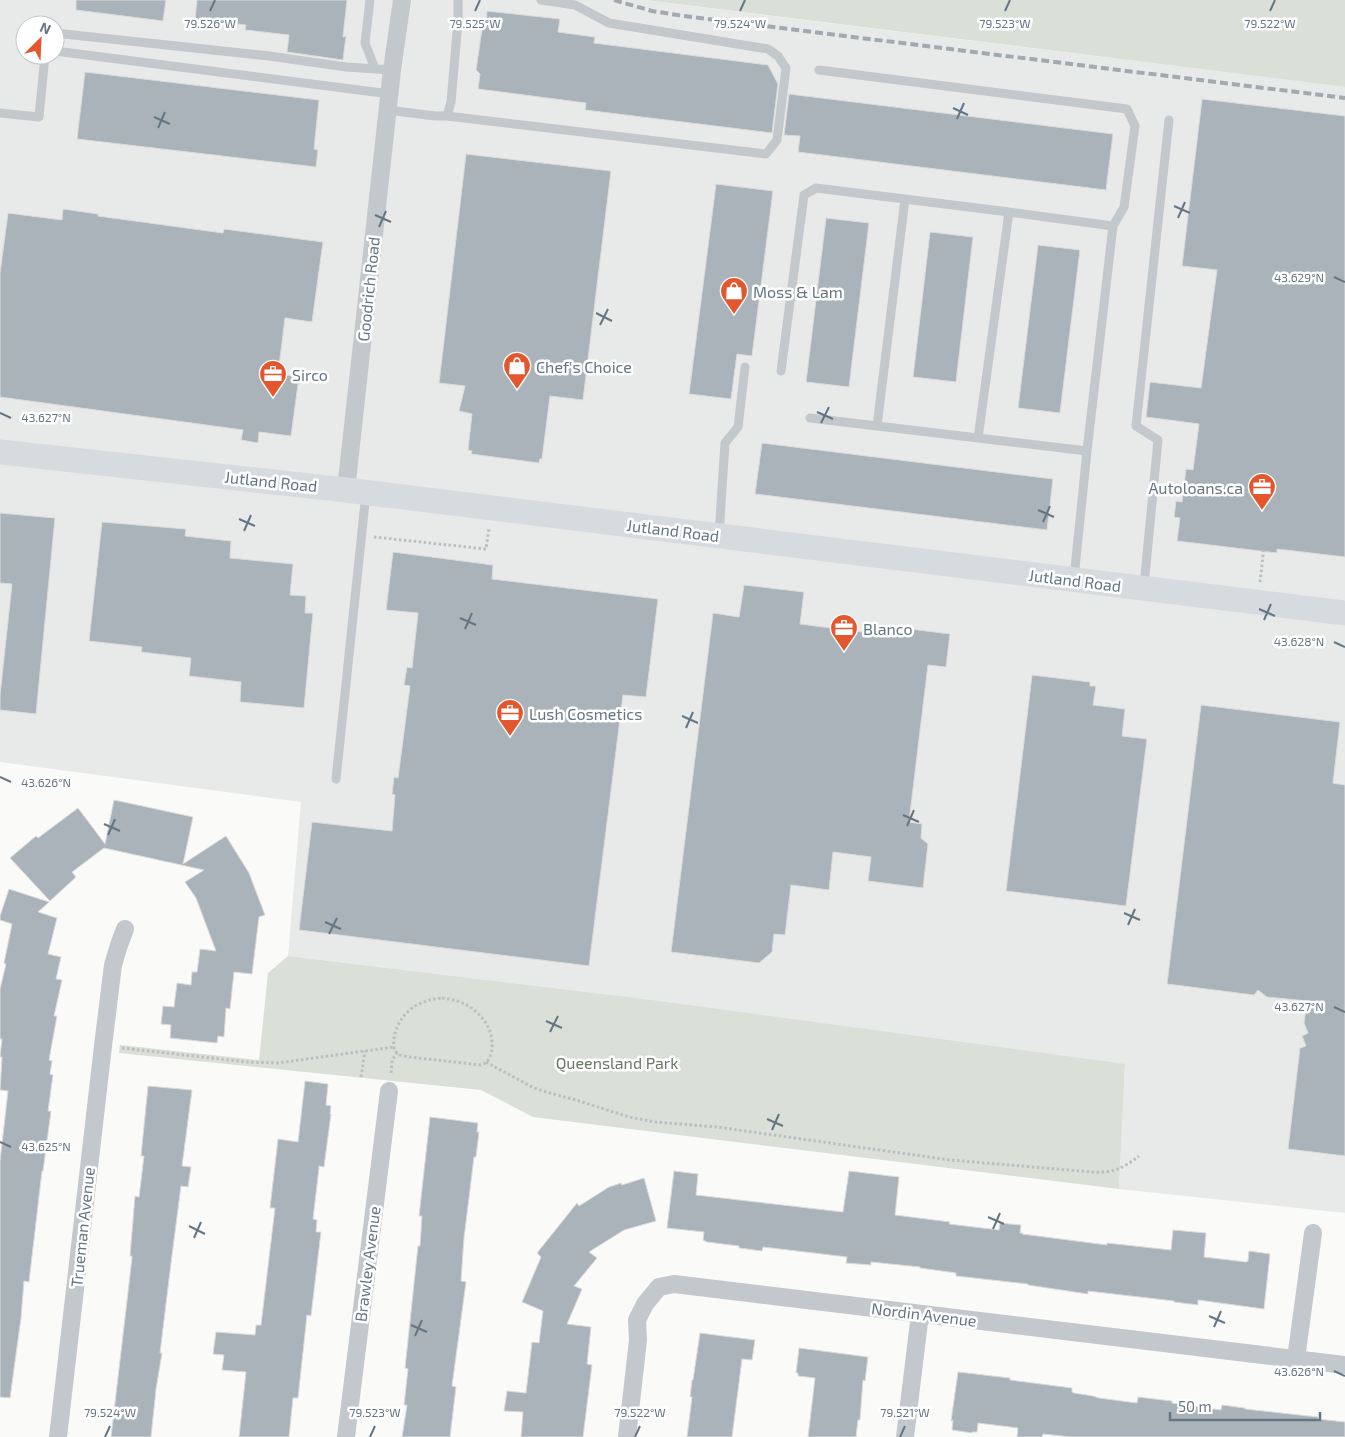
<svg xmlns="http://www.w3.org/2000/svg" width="1345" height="1437" viewBox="0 0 1345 1437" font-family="'Exo 2',sans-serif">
<rect width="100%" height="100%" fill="#fafaf8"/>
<path fill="#e8e9e9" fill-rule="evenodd" d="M0 0H644L1345 87V1213L1119 1189 1125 1065 645 999 288 956 301 802 0 762ZM25 25H55V55H25Z"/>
<path fill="#dadfd7" d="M645 0H1345V87Z
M288 956 645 999 1125 1064 1119 1189 533 1117 481 1090 119 1053 120 1045 259 1060 268 973Z"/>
<path fill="#aab3b9" stroke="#dcdcda" d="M76 0H166L163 21 76 10Z
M197 0H347L343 37 346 36 343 60 287 52 289 35 245 30 246 25 195 19Z
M487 11 560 19 558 32 595 37 594 43 768 65 778 84 772 133 585 110 586 103 478 89 480 74 476 70 482 29 486 26Z
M85 72 319 100 314 149 318 150 316 167 77 139Z
M789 94 1113 134 1106 190 798 152 800 136 784 135Z
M1202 99 1345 116V557L1277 549V553L1177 541 1180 518 1174 517 1176 501 1182 502 1186 469 1193 470 1199 424 1146 417 1150 382 1201 388 1217 270 1182 266Z
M466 154 611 171 583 400 550 396 542 459H540L539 463 471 454 472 451 468 450 472 414 459 411 465 386 439 383Z
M716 184 773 191 752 356 737 354 731 399 689 394Z
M63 209 98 214V216L223 233 224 229 323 242 312 322 285 318 278 374 299 377 291 436 259 432 258 443 241 440 243 430 0 397V273L8 213 62 220Z
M826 218 869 223 849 387 806 382Z
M930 232 973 237 956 382 913 377Z
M1038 245 1080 250 1060 413 1018 408Z
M762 443 1053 479 1047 530 755 494Z
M0 513 55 518 36 714 0 710V695L12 584 0 583Z
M102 522 186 529 185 536 231 541 230 558 293 564 290 595 306 596 305 613H313L304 708 240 702 241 682 189 676 191 658 141 652 142 647 89 641Z
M393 552 493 565 492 579 658 599 646 697 623 695 589 966 299 930 312 822 392 831 395 795 392 794 394 777 398 778 410 686 404 685 407 667 412 668 418 613 386 610Z
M744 585 804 592 800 624 878 634 879 625 950 634 946 667 928 665 909 822 922 824 921 838 928 844 923 888 868 881 871 857 833 852 829 890 791 885 785 935 774 934 772 952 759 963 671 952 713 613 739 617Z
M1032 675 1090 682V686H1096L1093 705 1125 709 1122 736 1147 739 1126 906 1006 891Z
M1201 705 1340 722 1333 783 1345 785V1156L1288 1149 1300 1048 1306 1046 1302 1036 1308 1033 1304 1023 1307 1001 1267 997 1258 990 1254 995 1167 984Z
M114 800 193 817 183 864 226 836 249 873 265 915 259 917 252 974 234 972 230 1009 226 1008 224 1037 218 1036 217 1043 170 1038 171 1025 161 1024 163 1006 174 1007 177 983 191 985 192 972H197L200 949 216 951 196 898 185 882 204 870 104 848 72 872 76 877 50 901 10 858 36 836 38 838 78 808 105 844Z
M9 889 49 902 38 912 57 918 48 954 61 957 56 979 62 980 54 1016H57L49 1060 52 1061 50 1074 53 1075 48 1111H51L43 1171H42L29 1282 24 1281 21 1318 10 1398 0 1397V1161L8 1091 0 1090 2 1057H0L2 1039H0V989L6 964 4 963 12 924 0 920V916Z
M305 1081 328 1084 326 1105 331 1106 330 1114H331L324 1167 319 1166V1168L313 1219 317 1220 316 1232H321L311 1316 307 1315 298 1398H293L289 1437H239L246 1372 222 1370 224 1355 213 1354 216 1332 255 1335 256 1325H261L275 1208H270L278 1139 298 1142Z
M148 1086 192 1090 182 1166 191 1167 188 1187 181 1186 171 1263 160 1353H162L156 1389 151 1437H111L132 1258V1256H130L135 1196 139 1197 144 1156H141Z
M430 1117 478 1123 477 1132H479L476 1157H474L464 1238 461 1281 466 1282 452 1386 456 1387 450 1437H402L407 1405H404L408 1369 405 1368 418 1246H420L422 1216H419Z
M674 1171 698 1174 696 1195 843 1212 849 1171 899 1177 895 1215 950 1222 949 1224 999 1230 1000 1223 1021 1225 1020 1233H1023L1022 1234 1107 1245V1243L1171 1250 1173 1230 1206 1233 1204 1257 1246 1262 1248 1261 1249 1251 1270 1254 1264 1309 1198 1300V1305L1174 1302V1301L1088 1291V1294L1028 1285V1284L956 1276V1273L920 1268V1267L871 1262V1265L846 1263 847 1257 763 1247 762 1251 739 1248V1246L707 1242 703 1240 704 1232 667 1228Z
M644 1178 656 1221 624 1230 589 1252 597 1258 574 1286 582 1289 567 1324 591 1327 587 1364 592 1365 583 1437H521L523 1412 504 1411 507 1391 526 1393 532 1342 539 1343 543 1311 522 1302 541 1257 537 1253 577 1203 579 1206 609 1187 621 1183 622 1185Z
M700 1333 755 1340 752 1360 742 1359 732 1437H687L692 1397H690L692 1380H693Z
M799 1348 868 1357 865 1381 863 1380 860 1420H858L856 1437H808L815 1378 798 1376V1373H796Z
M958 1372 1010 1378V1380L1072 1388V1392L1074 1393 1093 1396 1099 1398 1137 1403 1138 1397 1172 1401V1403L1221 1410 1222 1405 1245 1408V1409L1318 1417V1419L1345 1422V1437H1071L1043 1434 1042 1437H1017L1018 1428 978 1423 977 1432H972V1433L952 1430 953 1420 951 1421Z"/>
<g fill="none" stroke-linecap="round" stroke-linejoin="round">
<path stroke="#bbbfc2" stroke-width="3" stroke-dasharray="2.5 2.5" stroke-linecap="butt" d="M374 537 486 549 489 528
M1260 582 1264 547
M442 998C455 1000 465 1002 475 1011 488 1021 495 1038 491 1054 489 1060 487 1063 481 1065L409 1057C406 1056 401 1056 398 1054 389 1047 396 1027 401 1020 404 1015 410 1009 415 1006 424 1001 432 999 442 998Z
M122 1048 247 1062 278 1063 394 1047
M486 1062 534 1088 546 1092 576 1100 629 1117 655 1122 717 1127 950 1160 1092 1172C1113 1173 1122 1169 1139 1156
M391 1073 392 1060 397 1053
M361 1077 365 1051"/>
<path stroke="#c3c8cc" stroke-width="9" d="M370 0 365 43 375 69
M55 33 269 56 346 67 392 70
M55 51 390 94
M819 70 1127 109 1135 126 1124 207 1113 226 1087 451 1074 578
M388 110 435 116H447L451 102 458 21V0
M0 113 39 117 45 55
M447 116 766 154 777 140 786 68 778 56 768 49 609 23 575 5 541 0
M781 371 804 195 816 188 1009 212 1113 226
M810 418 1087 451
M877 426 905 199
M978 438 1009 212
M719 535 725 443 738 427 745 367
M1144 586 1158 440 1136 426 1169 120
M336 779 366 493"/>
<path stroke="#c3c8cc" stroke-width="18" d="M346 490 392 70 402 0
M1296 1359 1313 1233
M58 1437 103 1046 113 965 119 945 125 929
M346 1437 389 1091
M627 1437 638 1340 637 1320 645 1304 659 1287 674 1284 1345 1365
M905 1437 920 1314"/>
<path stroke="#d6dbdf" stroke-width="25" d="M0 452 346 490 1345 613"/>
<path stroke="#a2aab0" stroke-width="4" stroke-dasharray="8 4" stroke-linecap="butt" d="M614 0 652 11 684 16 1345 98"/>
</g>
<path fill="none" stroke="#657683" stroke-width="2" d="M210 11 215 0M475 11 480 0M740 11 745 0M1005 11 1010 0M1270 11 1275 0M953 108 968 115M154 117 170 124M957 119 964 103M158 128 165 112M1174 206 1190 213M375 215 391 222M1178 218 1185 202M379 227 386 211M1334 277 1345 282M596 313 612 321M600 325 608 309M817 412 833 419M0 413 11 418M821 423 829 407M1038 510 1054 517M239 519 255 526M1043 522 1050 506M244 531 251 515M1259 609 1275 616M460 618 476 625M1264 620 1271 604M465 629 472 613M1334 642 1345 647M682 716 698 723M686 728 693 712M0 777 11 782M903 815 919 822M104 824 120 831M907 826 914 810M108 835 115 819M1124 913 1140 920M325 922 341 929M1128 925 1135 909M329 934 337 918M1334 1007 1345 1012M546 1021 562 1028M550 1032 558 1016M767 1119 783 1126M772 1130 779 1114M0 1142 11 1147M988 1217 1004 1224M189 1226 205 1234M993 1229 1000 1213M194 1238 201 1222M1209 1316 1225 1323M411 1325 427 1332M1214 1327 1221 1311M415 1336 422 1320M1334 1371 1345 1376M105 1437 110 1426M370 1437 375 1426M635 1437 640 1426M900 1437 905 1426"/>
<defs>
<symbol id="shop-pin" viewBox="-11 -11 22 30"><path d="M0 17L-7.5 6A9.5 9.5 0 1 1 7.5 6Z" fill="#e4572e" stroke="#fff"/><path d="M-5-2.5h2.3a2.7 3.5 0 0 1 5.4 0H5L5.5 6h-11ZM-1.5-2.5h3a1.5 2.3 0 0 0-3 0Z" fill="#fff"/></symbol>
<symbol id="office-pin" viewBox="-11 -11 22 30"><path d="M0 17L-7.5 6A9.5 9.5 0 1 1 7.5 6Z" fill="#e4572e" stroke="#fff"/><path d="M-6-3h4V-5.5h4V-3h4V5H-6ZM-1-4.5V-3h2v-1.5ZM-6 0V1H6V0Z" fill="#fff"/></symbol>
</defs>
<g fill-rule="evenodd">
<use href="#shop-pin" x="718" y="275" width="32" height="43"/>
<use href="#shop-pin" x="501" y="350" width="32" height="43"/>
<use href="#office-pin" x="257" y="358" width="32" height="43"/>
<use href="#office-pin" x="1246" y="471" width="32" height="43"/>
<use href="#office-pin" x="828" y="612" width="32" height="43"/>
<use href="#office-pin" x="494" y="697" width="32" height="43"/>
</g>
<g text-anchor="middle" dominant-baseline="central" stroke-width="5" stroke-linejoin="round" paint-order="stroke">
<g font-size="16" fill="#657683" stroke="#fff">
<text transform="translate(368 289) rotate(-84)">Goodrich Road</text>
<text transform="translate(271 481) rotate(6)">Jutland Road</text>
<text transform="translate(673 530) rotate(7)">Jutland Road</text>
<text transform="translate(1075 580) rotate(7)">Jutland Road</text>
<text transform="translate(82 1227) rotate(-84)">Trueman Avenue</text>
<text transform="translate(367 1264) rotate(-83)">Brawley Avenue</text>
<text transform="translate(924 1314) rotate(7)">Nordin Avenue</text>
</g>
<g font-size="16" fill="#657683" stroke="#fff" text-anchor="start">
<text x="753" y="291">Moss &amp; Lam</text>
<text x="536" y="366">Chef's Choice</text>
<text x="292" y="374">Sirco</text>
<text x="1243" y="487" text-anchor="end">Autoloans.ca</text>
<text x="863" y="628">Blanco</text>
<text x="529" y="713">Lush Cosmetics</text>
</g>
<g font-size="16" fill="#687a64" stroke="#fff">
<text x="617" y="1062">Queensland Park</text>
</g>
</g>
<g font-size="12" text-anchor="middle" fill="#657683" stroke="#fff" stroke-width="5" stroke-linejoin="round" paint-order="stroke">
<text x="210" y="28">79.526°W</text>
<text x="475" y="28">79.525°W</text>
<text x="740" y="28">79.524°W</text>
<text x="1005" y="28">79.523°W</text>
<text x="1270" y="28">79.522°W</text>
<text x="1299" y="282">43.629°N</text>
<text x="46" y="422">43.627°N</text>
<text x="1299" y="646">43.628°N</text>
<text x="46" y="787">43.626°N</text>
<text x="1299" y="1011">43.627°N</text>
<text x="46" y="1151">43.625°N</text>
<text x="1299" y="1376">43.626°N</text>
<text x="110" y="1417">79.524°W</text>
<text x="375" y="1417">79.523°W</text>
<text x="640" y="1417">79.522°W</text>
<text x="905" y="1417">79.521°W</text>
</g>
<g transform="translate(40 40) rotate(24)"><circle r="24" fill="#ffffff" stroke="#c1c8cd"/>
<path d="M0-4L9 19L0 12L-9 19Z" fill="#e4572e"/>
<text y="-8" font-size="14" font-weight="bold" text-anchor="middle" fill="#657683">N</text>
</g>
<path d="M1170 1412v8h150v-8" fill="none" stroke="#657683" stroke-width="2.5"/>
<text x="1178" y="1412" font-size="15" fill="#657683" stroke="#ffffff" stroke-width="4" paint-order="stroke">50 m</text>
</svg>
